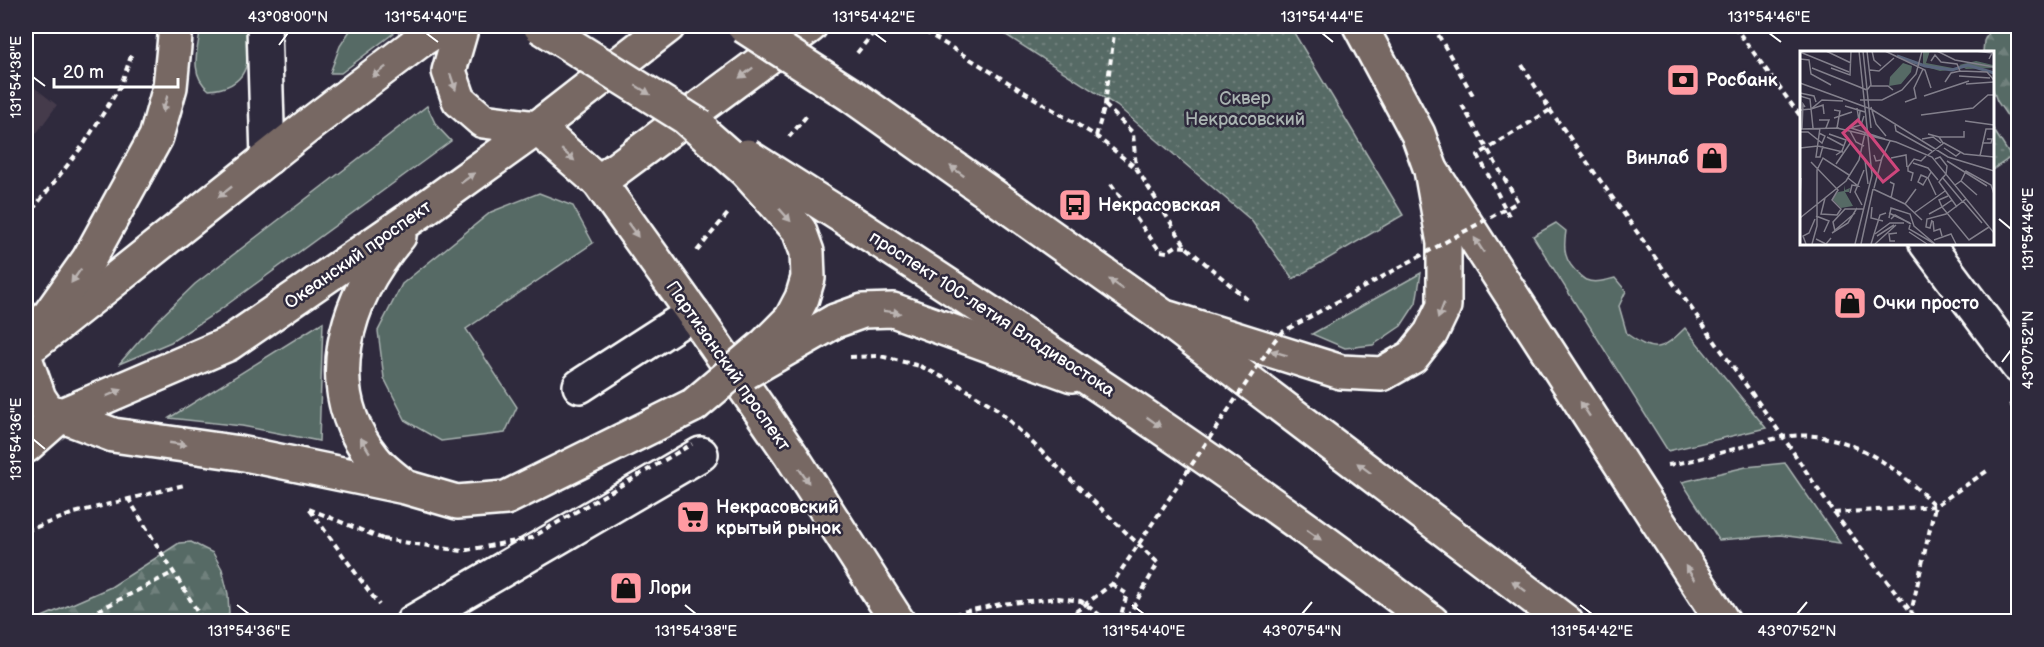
<svg xmlns="http://www.w3.org/2000/svg" width="2044" height="647" viewBox="0 0 2044 647" font-family="'Balsamiq Sans',sans-serif">
<defs>
<pattern id="forest-firs" width="22" height="20" patternUnits="userSpaceOnUse" patternTransform="scale(1.5)"><rect width="22" height="20" fill="#566a65"/><path d="M5 1l3.5 6h-7zM16 11l3.5 6h-7z" fill="#6f807c"/></pattern>
<pattern id="park-dots" width="8" height="8" patternUnits="userSpaceOnUse" patternTransform="scale(1.5)"><rect width="8" height="8" fill="#566a65"/><path d="M2 2h.1M6 6h.1" fill="none" stroke="#6f807c" stroke-width="1.8" stroke-linecap="round"/></pattern>
</defs>
<rect width="100%" height="100%" fill="#2f2a3d"/>
<filter id="ink" filterUnits="userSpaceOnUse"><feTurbulence type="fractalNoise" baseFrequency=".0167" numOctaves="2"/><feDisplacementMap in="SourceGraphic" scale="12" xChannelSelector="R" yChannelSelector="G"/><feConvolveMatrix kernelMatrix="1 2 1 2 8 2 1 2 1" color-interpolation-filters="sRGB"/></filter>
<g filter="url(#ink)">
<path fill="#443a4b" d="M26 81 57 105 26 148Z"/>
<path fill="#566a65" stroke="#aab4b2" stroke-width="1.5" d="M201 26H250C249 59 251 87 209 90 188 74 198 49 201 26Z
M353 26H403L341 73H330L340 46Z
M427 106 436 125 451 141 217 312 171 342 119 364 156 322 195 284Z
M539 193 573 206 593 243 466 329 517 407 505 433 441 441 406 421 384 378 378 331 402 284 491 212Z
M1556 223 1566 231C1563 249 1564 261 1579 274 1579 275 1585 280 1586 280 1595 284 1606 280 1615 278L1626 291 1619 306 1627 334C1654 353 1661 352 1685 328L1766 428 1668 451 1533 236Z
M1421 273 1416 303 1401 326 1373 345 1345 348 1312 334Z
M323 322 319 441 242 426 169 418Z
M1785 463 1840 543 1780 535 1719 540 1682 482 1746 467Z"/>
<path fill="url(#forest-firs)" stroke="#aab4b2" stroke-width="1.5" d="M1991 26H2018V132L1997 101 1992 87V52H1983L1984 41Z
M191 542 213 553 222 569 228 594 229 613 224 621H33L111 587 179 543Z"/>
<path fill="url(#park-dots)" stroke="#aab4b2" stroke-width="1.5" d="M992 26H1290L1403 215 1293 279 1251 220 1117 106Z
M1992 127 2011 157 1992 170Z"/>
<g fill="none" stroke-linecap="round" stroke-linejoin="round">
<defs>
<path id="minor" d="M264 26 268 158
M1926 243 2018 366
M580 386 693 313
M413 622 701 454"/>
<path id="major" d="M462 26 449 71 459 100 483 121 537 128
M537 128 599 182 693 313 791 455 898 622
M599 182 810 26
M399 236C345 299 317 388 374 459 382 470 395 478 405 487
M1168 318 1341 372 1382 374 1412 357 1431 333 1444 306V243L1431 170 1418 134 1360 26
M835 321 863 311 893 310 1072 375
M35 343 309 125 418 42 443 26
M26 361 39 398 47 410 113 435 240 453 405 487 457 502 506 498 694 405
M26 446 60 416 228 344 420 212 537 128 668 26"/>
<path id="highway" d="M851 95 1164 317 1566 622
M1431 170 1723 622
M845 218C1044 348 1243 477 1432 622
M26 348 89 259 156 137 170 87 176 26"/>
</defs>
<use href="#minor" stroke="#fff" stroke-width="38"/>
<use href="#major" stroke="#fff" stroke-width="38"/>
<use href="#highway" stroke="#fff" stroke-width="38"/>
<path stroke="#fff" stroke-width="4" stroke-dasharray="6 4.5" stroke-linecap="butt" d="M916 26 1096 136 1136 168 1186 247 1249 301
M1433 26 1474 97
M1734 26 1801 117
M857 53 879 26
M1522 65 1550 110 1783 437 1834 513 1935 506 1987 471
M1105 105 1133 133 1136 168
M1462 105 1518 202
M1096 136 1105 105 1115 26
M789 137 809 113
M1111 184 1160 251 1167 252 1176 246 1186 247
M1509 216 1478 155 1550 110
M26 218 84 144 121 85 132 53
M697 251 730 211
M920 366 959 385 996 408 1158 563 1125 622
M2010 403 2018 414
M2014 453 2018 450
M1668 465C1707 459 1745 444 1783 437 1844 427 1895 465 1935 506L1911 613
M128 498 204 622
M309 509 383 539
M310 510 379 605
M1834 513 1919 622
M26 531 74 513 184 485
M1112 584 1127 594 1119 622
M934 621 962 612 1001 604 1058 598 1081 601 1109 622
M69 622 91 614 174 572"/>
<use href="#minor" stroke="#2f2a3d" stroke-width="33"/>
<use href="#major" stroke="#776864" stroke-width="33"/>
<use href="#highway" stroke="#776864" stroke-width="33"/>
<defs>
<path id="major-bridge" d="M746 372 835 321"/>
<path id="highway-bridge" d="M540 26 701 127
M744 26 851 95
M684 116 746 171 799 230 807 252 808 278 802 298 791 319 766 344 694 405
M747 156 845 218"/>
</defs>
<use href="#major-bridge" stroke="#fff" stroke-width="38" stroke-linecap="butt"/>
<use href="#highway-bridge" stroke="#fff" stroke-width="38" stroke-linecap="butt"/>
<path stroke="#fff" stroke-width="4" stroke-dasharray="6 4.5" stroke-linecap="butt" d="M850 357 880 356 920 366
M383 539 462 551 531 538 692 444
M1057 622 1074 613 1112 584 1275 340 1284 331 1518 202"/>
<use href="#major-bridge" stroke="#776864" stroke-width="33"/>
<use href="#highway-bridge" stroke="#776864" stroke-width="33"/>
</g>
<defs><path id="oneway-solid" d="M-6-.8H1V-3.2L6.5 0L1 3.2V.8H-6Z" transform="scale(1.5)"/></defs>
<g fill="#bbb4b2">
<use href="#oneway-solid" transform="translate(379 72) rotate(143)"/>
<use href="#oneway-solid" transform="translate(746 73) rotate(143)"/>
<use href="#oneway-solid" transform="translate(453 82) rotate(71)"/>
<use href="#oneway-solid" transform="translate(643 90) rotate(32)"/>
<use href="#oneway-solid" transform="translate(165 104) rotate(106)"/>
<use href="#oneway-solid" transform="translate(568 155) rotate(41)"/>
<use href="#oneway-solid" transform="translate(957 171) rotate(-144)"/>
<use href="#oneway-solid" transform="translate(468 178) rotate(-36)"/>
<use href="#oneway-solid" transform="translate(225 192) rotate(142)"/>
<use href="#oneway-solid" transform="translate(785 215) rotate(48)"/>
<use href="#oneway-solid" transform="translate(633 230) rotate(54)"/>
<use href="#oneway-solid" transform="translate(1479 245) rotate(-123)"/>
<use href="#oneway-solid" transform="translate(76 276) rotate(125)"/>
<use href="#oneway-solid" transform="translate(1116 284) rotate(-145)"/>
<use href="#oneway-solid" transform="translate(1441 311) rotate(111)"/>
<use href="#oneway-solid" transform="translate(892 312) rotate(7)"/>
<use href="#oneway-solid" transform="translate(1279 353) rotate(-163)"/>
<use href="#oneway-solid" transform="translate(114 393) rotate(-23)"/>
<use href="#oneway-solid" transform="translate(1585 409) rotate(-123)"/>
<use href="#oneway-solid" transform="translate(1154 422) rotate(35)"/>
<use href="#oneway-solid" transform="translate(178 444) rotate(8)"/>
<use href="#oneway-solid" transform="translate(365 445) rotate(-122)"/>
<use href="#oneway-solid" transform="translate(1364 468) rotate(-143)"/>
<use href="#oneway-solid" transform="translate(804 476) rotate(56)"/>
<use href="#oneway-solid" transform="translate(1314 535) rotate(35)"/>
<use href="#oneway-solid" transform="translate(1690 573) rotate(-123)"/>
<use href="#oneway-solid" transform="translate(1519 586) rotate(-143)"/>
</g>
</g>
<path fill="none" stroke="#fff" stroke-width="2" d="M426 33 438 42M874 33 886 42M1322 33 1333 42M1769 33 1781 42M279 45 288 33M33 77 45 86M1999 219 2011 229M2002 362 2011 350M33 439 45 449M237 605 249 614M685 605 696 614M1132 605 1144 614M1580 605 1592 614M1302 614 1312 602M1797 614 1807 602"/>
<defs>
<symbol id="bank-square" viewBox="-11 -11 22 22"><rect x="-9" y="-9" width="18" height="18" rx="4" fill="#ff9aa2" stroke="#2f2a3d"/><path d="M-6-4H6V4H-6ZM0-2.3a2.3 2.3 0 1 0 0 4.6a2.3 2.3 0 1 0 0-4.6Z" fill="#111"/></symbol>
<symbol id="shop-square" viewBox="-11 -11 22 22"><rect x="-9" y="-9" width="18" height="18" rx="4" fill="#ff9aa2" stroke="#2f2a3d"/><path d="M-5-2.5h2.3a2.7 3.5 0 0 1 5.4 0H5L5.5 6h-11ZM-1.5-2.5h3a1.5 2.3 0 0 0-3 0Z" fill="#111"/></symbol>
<symbol id="bus-square" viewBox="-11 -11 22 22"><rect x="-9" y="-9" width="18" height="18" rx="4" fill="#ff9aa2" stroke="#2f2a3d"/><path d="M-5-6H5V4H4V6H2V4H-2V6H-4V4H-5ZM-3.5-4V0h7V-4ZM-3.5 1.2v1.5H-2V1.2ZM2 1.2v1.5H3.5V1.2Z" fill="#111"/></symbol>
<symbol id="supermarket-square" viewBox="-11 -11 22 22"><rect x="-9" y="-9" width="18" height="18" rx="4" fill="#ff9aa2" stroke="#2f2a3d"/><path d="M-6-5.5h2.5l.6 2H6L4.5 2H-2.5L-4.4-4H-6ZM-1.5 3.2a1.3 1.3 0 1 0 .1 0ZM3 3.2a1.3 1.3 0 1 0 .1 0Z" fill="#111"/></symbol>
</defs>
<g fill-rule="evenodd">
<use href="#bank-square" x="1664" y="61" width="38" height="38"/>
<use href="#shop-square" x="1693" y="139" width="38" height="38"/>
<use href="#bus-square" x="1056" y="186" width="38" height="38"/>
<use href="#shop-square" x="1831" y="284" width="38" height="38"/>
<use href="#supermarket-square" x="674" y="498" width="38" height="38"/>
<use href="#shop-square" x="607" y="569" width="38" height="38"/>
</g>
<g text-anchor="middle" dominant-baseline="central" stroke-width="5" stroke-linejoin="round" paint-order="stroke">
<g font-size="18" font-weight="bold" fill="#fff" stroke="#2f2a3d" text-anchor="start">
<text x="1706" y="80">Росбанк</text>
<text x="1689" y="158" text-anchor="end">Винлаб</text>
<text x="1098" y="205">Некрасовская</text>
<text x="1873" y="303">Очки просто</text>
<text x="716" y="507">Некрасовский<tspan x="716" dy="21">крытый рынок</tspan></text>
<text x="649" y="588">Лори</text>
</g>
<g font-size="18" fill="#aab4b2" stroke="#2f2a3d">
<text x="1245" y="98">Сквер<tspan x="1245" dy="21">Некрасовский</tspan></text>
</g>
<g font-size="18" fill="#fff" stroke="#2f2a3d">
<text transform="translate(358 255) rotate(-35)">Океанский проспект</text>
<text transform="translate(992 314) rotate(33)">проспект 100-летия Владивостока</text>
<text transform="translate(728 366) rotate(55)">Партизанский проспект</text>
</g>
</g>
<g transform="translate(1800 51)">
<rect width="194" height="194" fill="#2f2a3d"/>
<path d="M123 0H130L126 12 158 18 140 20 123 15ZM176 10 193 14V17L166 18 159 14Z" fill="#566a65"/>
<path d="M103 12 112 15 111 21 101 33 89 35 90 26ZM44 134 45 139 50 137 49 141H45L53 155 41 157 32 148 38 141 44 140Z" fill="#566a65"/>
<path fill="none" stroke="#5a667e" stroke-width="3" d="M97 5 125 15 152 19 168 14 194 22"/>
<path fill="none" stroke="#827f8b" stroke-width="1.5" d="M26 0 51 12M63 0 71 77M72 0 74 9 81 15M85 0 125 19 131 37M137 0 155 9 194 16M175 0 192 2 189 8M0 1 49 21M0 8 9 9 11 23 31 34M131 10 135 4 141 11 157 13 160 20M12 17 67 39 71 34 67 0M31 17 50 24 51 0M70 19 79 20 94 7M159 25 190 27M145 31 151 22 160 20 187 21 194 29M0 32 71 58 148 106 194 120M166 33 194 31M71 35H88L93 39M0 42 14 45 16 51M0 45 10 48 13 77M124 45 169 30M60 49H82L102 39 116 23 122 0M105 51 116 47 114 37 123 18M45 55 65 61M71 56 76 73 86 85M57 57 59 70 60 60M11 58 23 54 24 63M0 59 11 58 22 49 43 50M34 59 40 60 37 77M121 64 173 57 188 44H194M34 67 52 61M19 69H29L26 77M165 70 194 74M95 74 96 80 132 100M20 77 16 106H20L23 95M37 77 96 91 132 106 194 182M50 77 61 74 64 65M51 77 85 88M0 78 39 77M2 78 3 53 5 56M50 80 56 91 64 95M0 81H8L22 92 25 85 19 82M29 83 46 89 42 100 36 104M128 83 139 86 143 92M27 86 44 95M139 86H164V80M122 88 133 86 141 92M182 92H191L192 88H187M0 97 18 95 43 101M144 97 156 105 161 101M74 104 76 110 81 109 90 90M128 104 144 92 164 103 194 106M180 105 186 78H194M91 107 106 104 107 116M135 108 140 106 147 115 146 123 139 131 157 156M65 109 68 133M147 110 187 135M11 111 38 139 32 149 41 158 37 164 21 163 25 147M113 112 128 117 138 129M36 113 51 91M131 121 128 127 136 144M142 126 162 150M48 127 58 135 52 134 50 142M127 127 123 134 118 131 121 124 128 127M111 130 113 122 108 120V116L114 108 121 110 126 105M161 130 166 120 191 134 194 143M90 131 94 133 91 147M155 134 161 130 177 144M74 137 82 107M73 138 105 153 122 169M152 149 142 156 169 189 189 176M0 150 1 127M163 150 182 172M105 153 116 138M62 154 55 141 64 119M72 156 71 167 83 170M89 162 110 172M114 162 145 140M129 163 142 156 139 149 148 145M16 165 29 170 24 181M0 167 46 130 59 109 65 82M89 167 91 157 110 163 114 175 135 193M91 168 95 164 111 173M132 169 130 177 126 176 127 168 146 163 166 148M133 170 134 180 140 178 142 185M110 174 109 178 135 193M34 180 55 162M35 180 33 171 45 158H63M109 181 127 193M32 182 48 172 57 157M75 183 90 172H104M77 185 94 174M16 188 26 193 31 187M134 189 151 183 156 193M95 190H90L89 183 97 182M6 193 3 185 9 182 15 168M12 193 17 175V119L23 107 49 124M55 193 72 124 59 0M61 193 73 138M71 193 80 164 86 162M75 193 96 174"/>
<path fill="#ce467c" fill-opacity="0.15" stroke="#ce467c" stroke-width="3" d="M58 69 98 119 83 131 43 82Z"/>
<rect width="194" height="194" fill="none" stroke="#fff" stroke-width="3"/>
</g>
<rect width="2044" height="647" fill="none" stroke="#2f2a3d" stroke-width="66"/>
<path d="M54 78v9h124v-9" fill="none" stroke="#ffffff" stroke-width="3"/>
<text x="63" y="78" font-size="18" fill="#ffffff" stroke="#2f2a3d" stroke-width="4.5" paint-order="stroke">20 m</text>
<rect x="33" y="33" width="1978" height="581" fill="none" stroke="#fff" stroke-width="2"/>
<g font-size="15" text-anchor="middle" fill="#fff">
<text x="288" y="22">43°08'00"N</text>
<text x="426" y="22">131°54'40"E</text>
<text x="874" y="22">131°54'42"E</text>
<text x="1322" y="22">131°54'44"E</text>
<text x="1769" y="22">131°54'46"E</text>
<text transform="translate(16 77) rotate(-90)" y="5">131°54'38"E</text>
<text transform="translate(2028 229) rotate(-90)" y="5">131°54'46"E</text>
<text transform="translate(2028 350) rotate(-90)" y="5">43°07'52"N</text>
<text transform="translate(16 439) rotate(-90)" y="5">131°54'36"E</text>
<text x="249" y="636">131°54'36"E</text>
<text x="696" y="636">131°54'38"E</text>
<text x="1144" y="636">131°54'40"E</text>
<text x="1302" y="636">43°07'54"N</text>
<text x="1592" y="636">131°54'42"E</text>
<text x="1797" y="636">43°07'52"N</text>
</g>
</svg>
